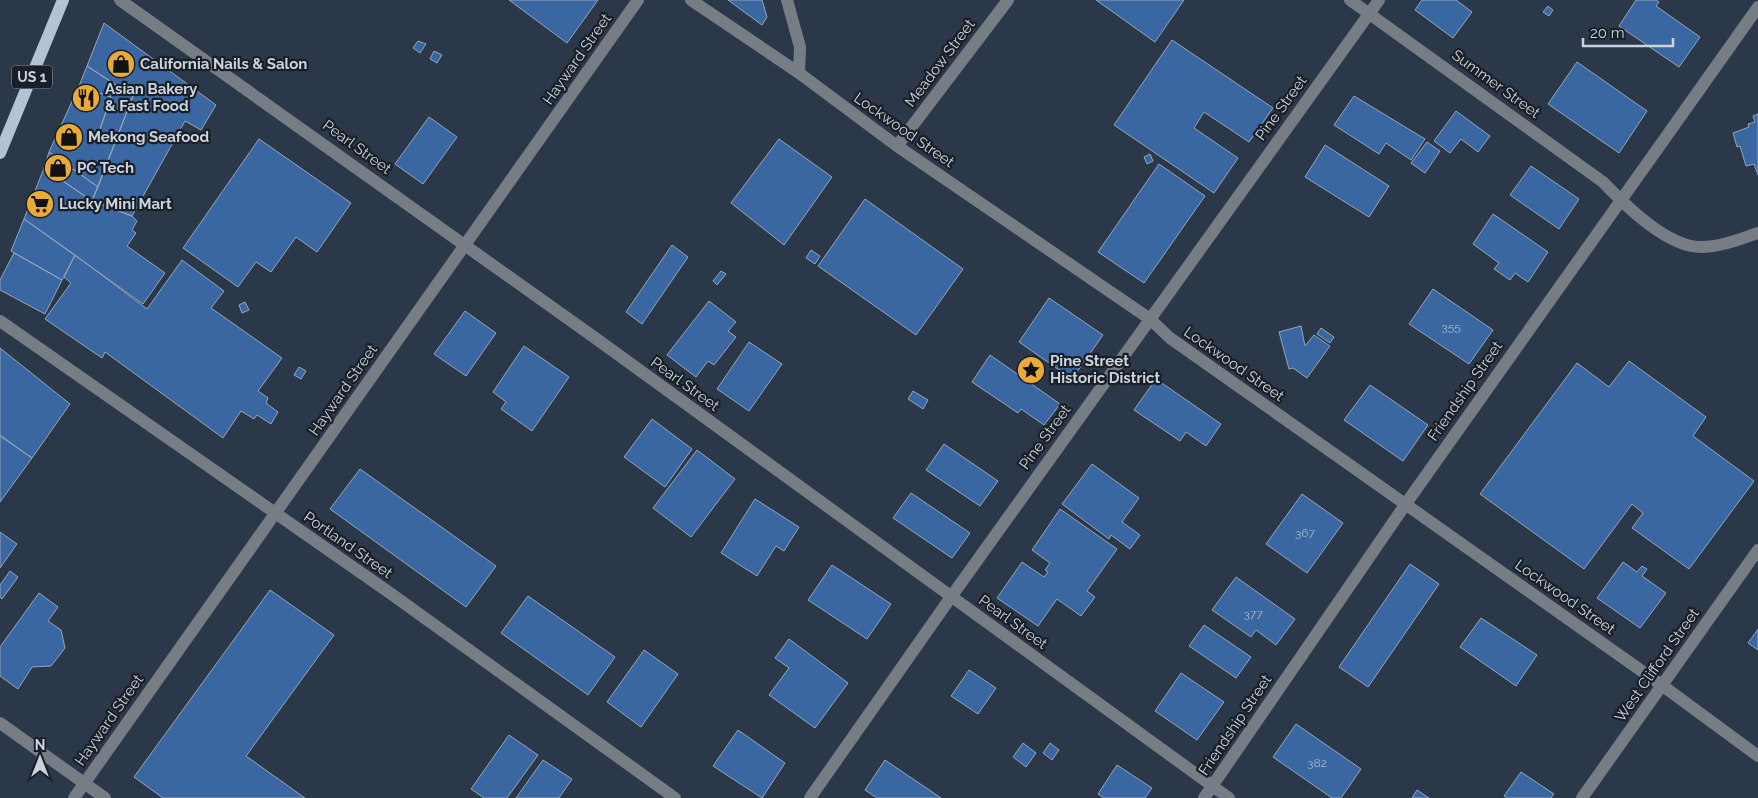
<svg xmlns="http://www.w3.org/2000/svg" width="1758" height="798" viewBox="0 0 1758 798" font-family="Raleway,sans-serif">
<rect width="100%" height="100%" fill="#2b3849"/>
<path fill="#3a67a1" stroke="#96a6ba" d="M509 0H598L567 43Z
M728 0H762L767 17 762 25Z
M1096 0H1184L1155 42Z
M1422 0H1456L1472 12 1453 38 1415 10Z
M1636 0H1656L1659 2 1656 6 1700 37 1679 67 1619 26Z
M1548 6 1553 10 1549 16 1543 12Z
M104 23 216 105 201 130 185 121 132 216 92 201 133 96 87 66Z
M1172 40 1273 108 1249 142 1204 112 1194 128 1238 158 1214 193 1114 125Z
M418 41 426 44 420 53 413 48Z
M434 51 442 55 437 63 430 59Z
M1577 62 1647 111 1619 153 1548 104Z
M87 66 133 96 115 143 97 138 111 97 79 86Z
M79 86 111 97 97 138 115 143 98 187 49 152Z
M1354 96 1425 139 1411 160 1386 143 1379 154 1334 125Z
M1456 111 1490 136 1478 152 1461 139 1450 153 1434 141Z
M1758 114V175L1754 164 1746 166 1740 146 1737 147 1733 133 1749 127 1748 124 1755 122 1753 116Z
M429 117 457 137 423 184 395 164Z
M259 139 351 203 317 252 296 237 271 272 256 262 238 287 183 248Z
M779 139 832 177 784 245 731 203Z
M1427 142 1440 151 1425 173 1411 163Z
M1325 145 1389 186 1369 217 1305 177Z
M49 152 98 187 92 201 44 168Z
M1150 154 1153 161 1147 164 1144 157Z
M1159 164 1205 196 1144 283 1098 252Z
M1531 166 1579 199 1559 229 1510 195Z
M44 168 92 201 132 216 137 221 132 230 136 233 127 246 165 273 143 304 24 219Z
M865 199 963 269 916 335 818 266Z
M1493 214 1548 252 1528 282 1515 273 1510 280 1494 269 1499 263 1473 244Z
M24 219 75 255 62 280 11 251Z
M672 245 688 257 642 324 626 312Z
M811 250 820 256 815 264 806 258Z
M14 253 62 280 45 314 0 290V280Z
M75 255 147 309 182 260 224 291 211 308 282 358 258 391 268 398 266 403 278 412 271 424 257 415 254 419 241 411 223 438 105 352 102 358 45 319 71 283 64 277Z
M721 271 726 274 717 285 713 281Z
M1433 289 1493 330 1469 364 1409 324Z
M1049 298 1103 335 1072 379 1019 342Z
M709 301 736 322 728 331 736 337 714 365 708 361 696 377 667 355Z
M245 302 249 310 242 313 239 305Z
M465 311 496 333 466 376 434 354Z
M1301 326 1305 346 1314 335 1330 346 1307 378 1293 368 1289 369 1279 332Z
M1321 328 1334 337 1330 343 1317 334Z
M749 342 782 364 749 411 717 389Z
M524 346 569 377 532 431 501 409 506 402 493 392Z
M0 348 70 404 32 458 0 435Z
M990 355 1060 404 1044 425 1021 409 1018 413 972 382Z
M1629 361 1706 417 1693 436 1754 481 1689 569 1632 528 1643 513 1632 504 1584 569 1480 494 1577 363 1609 387Z
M299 367 306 371 301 379 294 375Z
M1156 379 1221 424 1206 446 1186 432 1180 441 1134 410Z
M1370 385 1428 425 1403 461 1344 420Z
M913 391 928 400 923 409 908 399Z
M652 419 692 449 665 487 624 457Z
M0 436 32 458 0 502Z
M944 444 998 481 980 506 926 470Z
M697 450 735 479 691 537 653 508Z
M1092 464 1139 498 1122 522 1140 535 1130 549 1111 535 1109 539 1062 504Z
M360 469 496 566 466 607 330 509Z
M911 493 970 533 952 558 893 518Z
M1302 494 1343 523 1307 573 1266 544Z
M755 499 799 527 784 551 776 546 757 576 721 553Z
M1060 509 1117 549 1087 591 1095 597 1081 616 1057 599 1038 626 997 598 1022 562 1044 577 1048 572 1045 570 1050 563 1032 550Z
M0 532 17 544 0 568Z
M1623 562 1637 572 1642 566 1647 569 1642 576 1666 593 1640 628 1597 598Z
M1410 564 1439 584 1368 687 1339 667Z
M832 565 891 604 867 639 808 600Z
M10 571 18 577 2 599 0 597V585Z
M1236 577 1295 619 1276 645 1256 630 1251 637 1212 610Z
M270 590 334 635 246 756 305 798H163L134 777Z
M39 593 58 607 48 621 61 630 65 648 51 666 32 667 18 689 0 676V647Z
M528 596 615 657 588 695 501 633Z
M1481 618 1537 655 1516 686 1460 647Z
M1204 625 1251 657 1236 678 1189 646Z
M1758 629V650L1748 643Z
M789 639 848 683 815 728 769 695 789 668 775 658Z
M644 650 678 674 641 727 607 702Z
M969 670 996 688 978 714 951 696Z
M1181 673 1224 702 1197 740 1155 711Z
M1296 724 1361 769 1341 798H1332L1273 757Z
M738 730 785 763 762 798 713 766Z
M509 735 538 755 507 798H484L471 789Z
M1023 743 1036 753 1026 767 1013 757Z
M1050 743 1059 750 1052 760 1043 753Z
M543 760 572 779 559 798H516Z
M885 760 941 798H877L865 790Z
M1117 765 1152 788 1145 798H1104L1098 794Z
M1521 772 1554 794 1551 798H1508L1504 796Z
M1417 790 1429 798H1412Z"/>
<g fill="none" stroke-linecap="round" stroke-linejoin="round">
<path stroke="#767d85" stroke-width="12" d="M120 0 598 340 1229 798
M691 0 799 73 897 146 1150 319 1170 338 1663 686 1758 756
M787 0 800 47 799 73
M1350 0 1603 182C1626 206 1667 247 1701 247 1721 247 1740 239 1758 233
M897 146 1008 0
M0 321 390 593 675 798
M0 723 105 798
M74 798 638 0
M810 798 951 597 1379 0
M1204 798 1405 505 1758 7
M1582 798 1758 550"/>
<path stroke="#b4c2d3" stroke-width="12" d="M0 153 63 0"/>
</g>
<defs>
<symbol id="shop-disc" viewBox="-11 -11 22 22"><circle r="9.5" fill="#e9ab38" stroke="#191f27"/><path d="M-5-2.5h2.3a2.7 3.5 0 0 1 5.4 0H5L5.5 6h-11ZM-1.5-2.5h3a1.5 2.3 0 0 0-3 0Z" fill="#111"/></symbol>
<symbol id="restaurant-disc" viewBox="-11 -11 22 22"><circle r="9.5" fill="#e9ab38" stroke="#191f27"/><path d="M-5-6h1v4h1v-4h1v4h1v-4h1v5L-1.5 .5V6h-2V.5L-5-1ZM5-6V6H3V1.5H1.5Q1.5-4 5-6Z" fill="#111"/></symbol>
<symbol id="supermarket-disc" viewBox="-11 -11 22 22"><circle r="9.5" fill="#e9ab38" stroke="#191f27"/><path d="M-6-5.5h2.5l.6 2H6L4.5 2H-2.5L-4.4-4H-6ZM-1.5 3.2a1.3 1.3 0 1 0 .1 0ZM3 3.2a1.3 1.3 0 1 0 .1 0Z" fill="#111"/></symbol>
<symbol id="sight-disc" viewBox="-11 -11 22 22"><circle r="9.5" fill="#e9ab38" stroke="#191f27"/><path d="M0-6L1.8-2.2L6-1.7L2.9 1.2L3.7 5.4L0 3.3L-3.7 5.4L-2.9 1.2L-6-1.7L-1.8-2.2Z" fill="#111"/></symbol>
</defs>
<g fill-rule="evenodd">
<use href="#shop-disc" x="105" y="48" width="32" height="32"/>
<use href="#restaurant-disc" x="70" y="82" width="32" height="32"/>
<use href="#shop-disc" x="53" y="121" width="32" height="32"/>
<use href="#shop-disc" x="42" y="152" width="32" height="32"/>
<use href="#supermarket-disc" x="24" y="188" width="32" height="32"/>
<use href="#sight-disc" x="1015" y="354" width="32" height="32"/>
</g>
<g text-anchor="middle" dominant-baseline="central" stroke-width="4.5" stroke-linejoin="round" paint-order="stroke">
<g font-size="12" fill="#a7b8cf">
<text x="1451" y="327">355</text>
<text x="1305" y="533">367</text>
<text x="1253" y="614">377</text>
<text x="1317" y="763">382</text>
</g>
<rect fill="#191f27" stroke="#969da7" stroke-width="1" x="12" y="65.5" width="40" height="23" rx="4"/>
<g font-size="14" font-weight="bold" fill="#cbd3de">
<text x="32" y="77">US 1</text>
</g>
<g font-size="15" fill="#cbd3de" stroke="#191f27">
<text transform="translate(577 59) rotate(-55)">Hayward Street</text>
<text transform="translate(940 63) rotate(-53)">Meadow Street</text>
<text transform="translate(1496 84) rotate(36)">Summer Street</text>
<text transform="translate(1281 108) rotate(-54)">Pine Street</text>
<text transform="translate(904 130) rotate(35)">Lockwood Street</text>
<text transform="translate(357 147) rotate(36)">Pearl Street</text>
<text transform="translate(1234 364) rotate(35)">Lockwood Street</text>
<text transform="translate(685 384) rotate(36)">Pearl Street</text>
<text transform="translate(343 390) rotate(-55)">Hayward Street</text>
<text transform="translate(1465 391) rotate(-55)">Friendship Street</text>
<text transform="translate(1045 437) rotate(-54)">Pine Street</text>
<text transform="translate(348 545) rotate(35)">Portland Street</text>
<text transform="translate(1565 597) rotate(35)">Lockwood Street</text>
<text transform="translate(1013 622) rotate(36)">Pearl Street</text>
<text transform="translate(1657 665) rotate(-55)">West Clifford Street</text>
<text transform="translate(109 720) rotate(-55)">Hayward Street</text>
<text transform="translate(1235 725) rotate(-56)">Friendship Street</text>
</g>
<g font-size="15" font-weight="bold" fill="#cbd3de" stroke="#191f27" text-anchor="start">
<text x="140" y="64">California Nails &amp; Salon</text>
<text x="105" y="89">Asian Bakery<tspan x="105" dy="17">&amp; Fast Food</tspan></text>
<text x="88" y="137">Mekong Seafood</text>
<text x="77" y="168">PC Tech</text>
<text x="59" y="204">Lucky Mini Mart</text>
<text x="1050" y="361">Pine Street<tspan x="1050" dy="17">Historic District</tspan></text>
</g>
</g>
<g transform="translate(40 758)" stroke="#191f27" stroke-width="4" paint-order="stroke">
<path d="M0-4L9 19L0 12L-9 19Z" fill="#cbd3de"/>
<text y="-8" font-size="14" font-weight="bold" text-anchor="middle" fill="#cbd3de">N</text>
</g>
<path d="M1583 38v8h90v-8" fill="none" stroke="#cbd3de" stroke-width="2.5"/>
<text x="1590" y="38" font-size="15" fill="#cbd3de" stroke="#191f27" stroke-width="4" paint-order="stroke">20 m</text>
</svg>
